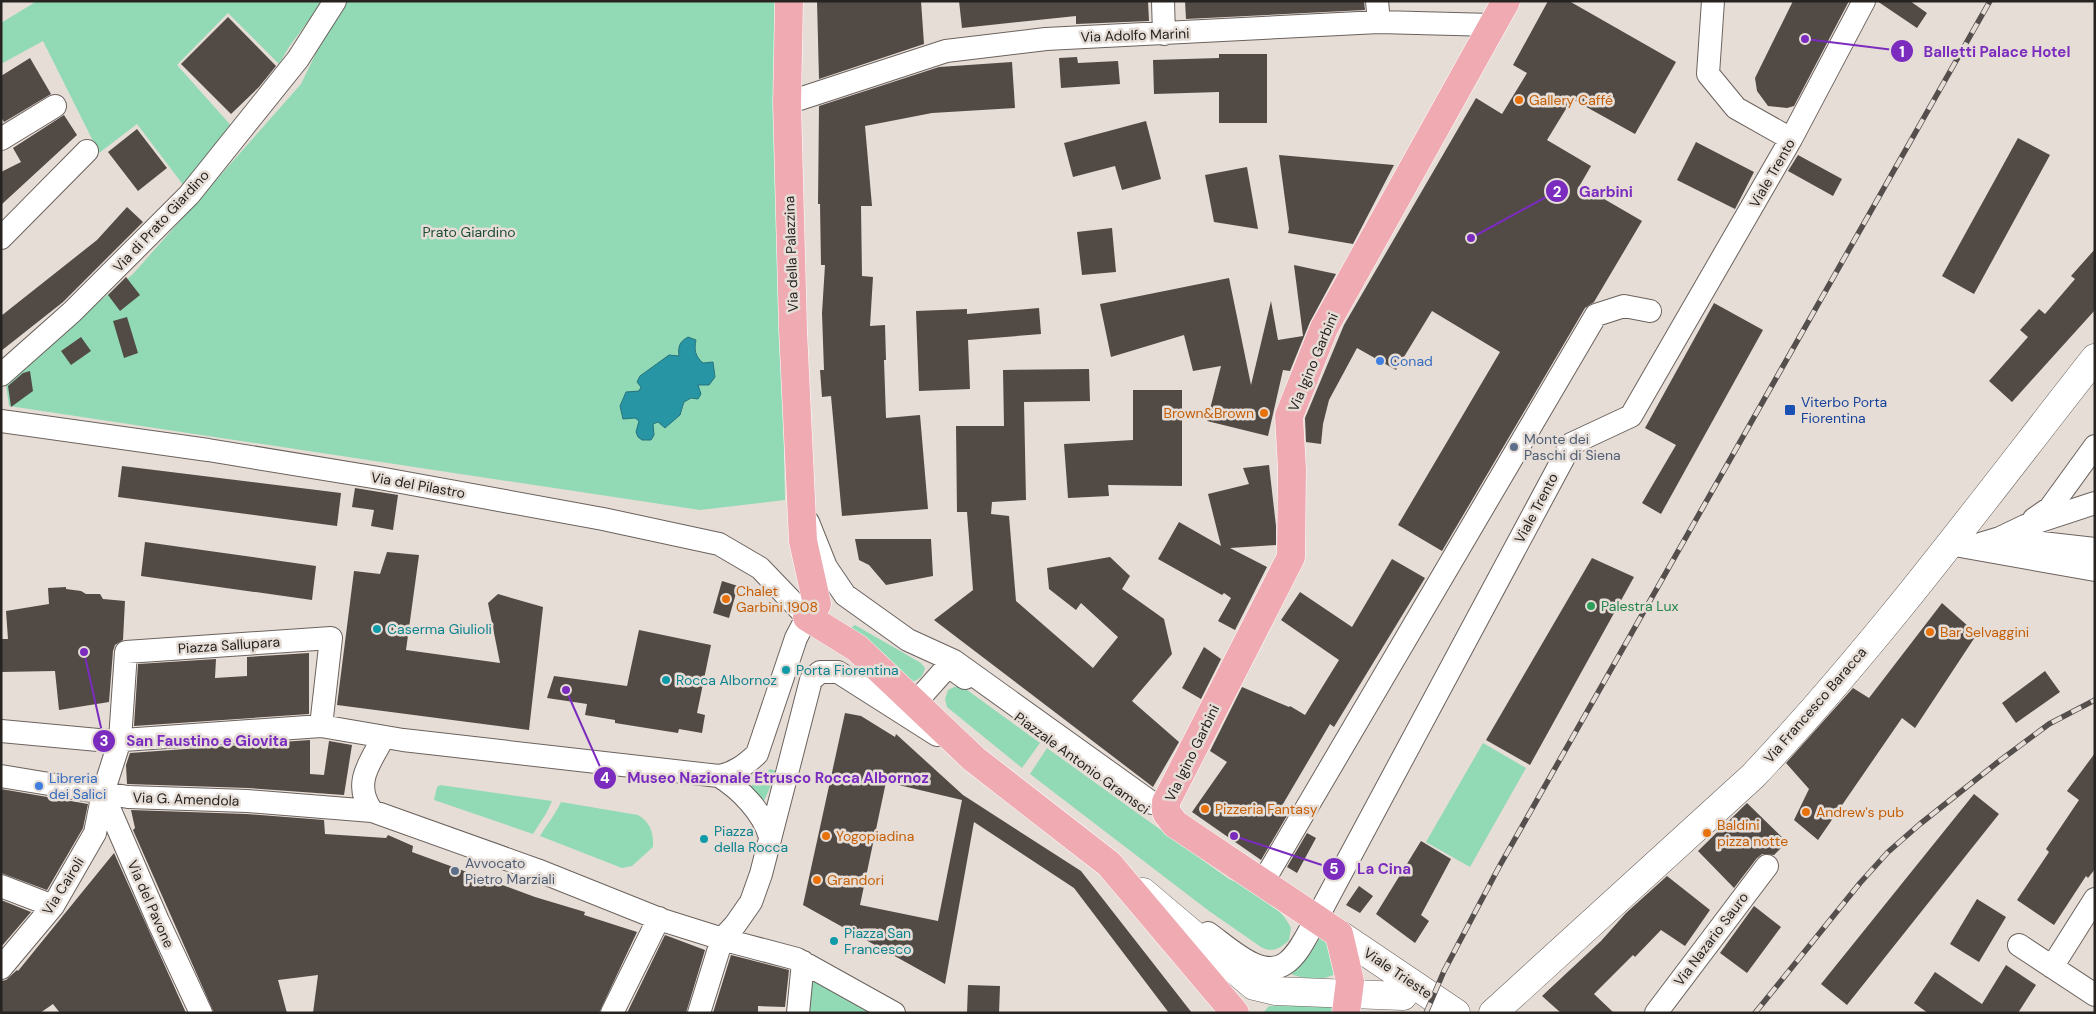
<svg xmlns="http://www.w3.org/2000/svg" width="2096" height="1014" viewBox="0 0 2096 1014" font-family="'DM Sans',sans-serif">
<rect width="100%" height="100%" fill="#e6ddd7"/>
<path fill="#92dab6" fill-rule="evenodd" d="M37 1H323L289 47 279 64 228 13 177 65 235 130 187 190 137 124 99 153 43 41 1 64V23Z
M341 1H775L785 500 700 510 9 406 5 378 133 274 301 84ZM695 349 697 358 703 363 713 362 698 385 699 389 684 402 683 408 666 428 658 422 653 424 654 435 636 432 640 421 635 418 641 387 679 357Z
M855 625 921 663 925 668C923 676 920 679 912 682L851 628Z
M954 687H963L1040 743 1022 768 947 707 945 699 948 690Z
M1483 743 1526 768 1470 867 1426 842Z
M1047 748 1229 879C1253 890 1279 903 1291 928L1289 940C1280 949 1272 953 1261 947L1209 911 1030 774Z
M770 769 776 771V774L763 803 749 788Z
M440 785 552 801 547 812 533 834 434 800 437 787Z
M561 802 638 815C650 822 654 833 653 847L632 866 622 868 540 836C547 824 555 815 561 802Z
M1323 937 1328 946 1335 974C1324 981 1302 979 1291 974L1292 970 1308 955 1320 938Z
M812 978 874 1013H809Z
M1334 1003 1337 1013 1264 1012 1269 1006Z"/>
<path fill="#2895a4" stroke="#27737c" d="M688 337 696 340C694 350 695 356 703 363L713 362 715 377 709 385H698L701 394 698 399 691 398 684 402 680 415 665 428 658 422 653 424 654 435 651 440H642L638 437 636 432 639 421 635 418 623 419 620 406 626 392 639 391 641 387 637 382 640 376 669 355 679 356C678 347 679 342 688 337Z"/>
<path fill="#524a45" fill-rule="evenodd" d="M817 1H921L924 44 819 79Z
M959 1H1148L1149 21 1076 24V16L962 28Z
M1185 1H1364L1365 10 1186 19Z
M1548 1H1569L1676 62 1635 134 1572 99 1547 140 1591 166 1580 185 1642 221 1594 302 1585 308 1442 551 1398 525 1500 352 1432 311 1396 370 1357 348 1329 400 1323 424 1321 444 1306 442 1305 418 1344 325 1476 98 1502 114 1527 73 1513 65Z
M1793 1H1849L1794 106 1787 108 1768 106 1757 91 1755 78Z
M1877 1H1910L1927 13 1917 28Z
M228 17 276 66 259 87 231 114 181 64Z
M1219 54H1267V123H1219V92L1154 94 1153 60 1219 58Z
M1077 57 1078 63 1118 61 1120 84 1061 88 1059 58Z
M30 58 51 94 4 122 1 117V76Z
M1012 62 1015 108 932 113 865 126 872 206H861L862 276 873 277 870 326 885 325 886 360H884L886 418 920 415 928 509 842 516 831 396 822 397 820 370H824L822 313 825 265H821L820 204H818L819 106 939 67Z
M64 115 77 135 1 205V172L21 162 13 148Z
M1146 121 1161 179 1122 190 1115 166 1073 177 1064 143Z
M137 129 167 168 138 191 108 152Z
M2018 138 2050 155 1974 294 1942 276Z
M1696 142 1754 172 1735 209 1677 180Z
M1279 155 1394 165 1353 244 1288 233 1289 229Z
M1798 155 1842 179 1833 196 1788 171Z
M1247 167 1258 229 1214 222 1205 175Z
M127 207 143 222 63 302 1 351V316L97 240Z
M1112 228 1116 272 1082 275 1077 232Z
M2095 249V310L2012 402 1989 381 2028 337 2020 330 2039 309 2045 314 2075 279 2071 276Z
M1294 265 1336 274 1310 322 1290 371 1283 370 1268 436 1207 421 1221 366 1193 371 1184 335 1111 357 1100 304 1229 278 1251 385 1271 301 1278 340 1303 336Z
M126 277 140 295 120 311 108 295Z
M1714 303 1763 330 1661 514 1642 503 1676 445 1645 428Z
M1039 308 1041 334 968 340 970 389 919 391 916 311 967 309V314Z
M127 317 138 353 124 358 113 321Z
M81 337 91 351 71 365 61 351Z
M1089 369 1090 401 1024 402 1026 500 992 502 991 514 1009 516 1016 601 1093 668 1118 637 1081 603 1076 610 1049 589 1047 568 1110 557 1130 576 1122 589 1164 619 1172 654 1132 701 1179 742 1153 787 934 620 973 590 967 512H957L956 426H1004L1003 370Z
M30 371 33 391 11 407 8 386 23 373Z
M1133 390H1182V486L1108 485 1109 496 1068 498 1064 444 1133 440Z
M1269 465 1276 526V545L1230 548 1267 567 1235 630 1218 621 1231 598 1224 593 1222 595 1158 559 1179 522 1221 546 1208 494 1249 484 1243 468Z
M122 466 341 493 337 526 118 497Z
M355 488 398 495 393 530 371 526 374 510 352 507Z
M855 539H931L933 576 886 585 869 565 859 560Z
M145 542 316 566 312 600 141 576Z
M387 552 419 555 406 650 500 663 488 603 498 594 543 607 529 730 337 705 354 571 380 574Z
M1592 558 1634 577 1530 765 1486 740Z
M1392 559 1425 578 1334 727 1330 724 1280 809 1288 814 1261 860 1192 812 1227 762 1210 751 1242 687 1289 707 1290 706 1305 715 1339 660 1281 620 1300 592 1352 627Z
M722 581 738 586 729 618 713 613Z
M66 587V589L81 591 86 594H100L103 599 125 601 123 640 115 645 113 651 109 702 59 710 55 671 1 672V639H8L6 611 49 604 48 588Z
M1942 603 1977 634 1915 728 1902 718 1818 840 1794 820 1809 789 1786 763 1853 688 1869 698Z
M639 630 711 645 697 713 705 715 702 733 679 729 678 733 615 723V720L585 715 587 704 547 698 554 676 627 686Z
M1204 647 1221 659 1201 699 1182 688Z
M309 653V714L134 726 138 664 216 659 215 678 247 676V657Z
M2045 671 2060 692 2016 723 2002 703Z
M845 713 861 716 895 737 896 734 963 795 1081 871 1192 1013H1169L1074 888 974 822 945 984 803 905ZM886 782 962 800 938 921 860 905Z
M310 740V774L324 775 329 741 352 745 344 795 248 788 127 784 126 765 130 753Z
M2095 753V869L2088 878 2086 876 2054 925 2017 900 2049 852 2046 849 2079 800 2067 791Z
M1 789 88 804 83 828 47 890 1 873Z
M1974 794 1999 814 1847 1005 1821 984Z
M1747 803 1787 842 1774 855 1762 854 1757 858 1734 888 1698 851Z
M131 810 246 814 324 820 325 834 386 838 388 835 413 846 412 852 535 897 585 912 584 915 637 932 599 1013H313L318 975 278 980 287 1013H214L133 830 135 828Z
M1307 833 1316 838 1297 873 1287 867Z
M1421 841 1451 859 1421 915 1429 921 1415 943 1376 914Z
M114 853 186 1013H60L53 1004 40 1013H1V981L6 980 17 970 18 971Z
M1667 876 1710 910 1685 946 1661 930 1635 957 1633 955 1594 994 1614 1013H1561L1542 996 1601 941 1626 913Z
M1359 886 1373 896 1360 913 1346 905Z
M1977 899 2006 917 1979 962 1950 944Z
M1 900 31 912 1 947Z
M1754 906 1781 927 1747 973 1720 953Z
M665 935 705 950 686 1013H627Z
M731 955 789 970 785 1007 758 1006V1013H713Z
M2006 965 2036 985 2018 1013H1928L1914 1003 1935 972 1982 1004Z
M968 985 1000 986 999 1013H967Z"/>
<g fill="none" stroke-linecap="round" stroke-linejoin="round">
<defs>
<path id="minor" d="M1163 1 1164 34
M1377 1 1379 22
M1713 1 1708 74 1736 108 1791 139
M787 103 946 51 1046 39 1379 22 1492 25
M1 139 55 106
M1 238 87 151
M1 375 72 312 189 195 298 59 335 1
M1 421 208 450 379 478 603 519 719 544 760 568 807 617 796 638 757 754C745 765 735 773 719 776L403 740 321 726 109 741 1 731
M2034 519 2050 508 2095 446
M808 522 826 567 845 595 908 640 954 661 1152 803 1166 802
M2000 538 2095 549
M1949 544 2095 570
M1970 547 2000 538 2025 526 2095 503
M916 702 948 666 965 678
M1 776 128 797 247 801 372 811 537 870 662 920 729 941 797 959 894 1013
M719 776C740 789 763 812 770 837
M103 794 158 921 201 1013
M372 811C352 784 370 762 384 737
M1263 882 1596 315 1624 306 1650 311
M1 886 53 906
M1208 933C1228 947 1262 981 1286 963 1300 953 1308 932 1317 918L1571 444 1631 416 1791 139 1864 1
M2019 945 2095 995
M2052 967 2095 899
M1 968 53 906 95 833 103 793 120 740 126 652 331 638 321 726
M612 1013 659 918
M699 1013 722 939 735 925 751 902 761 874 811 680 820 672H838L937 735
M798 1013 803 962
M1656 1013 1767 866"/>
<path id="secondary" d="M1143 892 1254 986 1275 991 1403 996
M1339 934 1456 1013
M1493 1013 1753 776C1877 645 1984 499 2095 358"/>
<path id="primary" d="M789 1 787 103 793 330 803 541 817 604 807 617 857 648 974 759 1109 864 1235 1013
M1346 1013 1350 981 1339 934 1175 824 1166 812V802L1291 557 1292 469 1289 416 1324 328 1506 1"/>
</defs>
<use href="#minor" stroke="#6b625d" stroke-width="24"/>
<use href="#secondary" stroke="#6b625d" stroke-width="29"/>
<use href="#primary" stroke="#fff" stroke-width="29"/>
<use href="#minor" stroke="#fff" stroke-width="22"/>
<use href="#secondary" stroke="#fff" stroke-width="28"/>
<use href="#primary" stroke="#efaab2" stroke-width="28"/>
<defs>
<path id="rail" d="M1426 1013 1444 971 1499 867 1990 1
M1755 1013 1860 883 1888 852 1920 824 1998 762 2049 724 2095 700"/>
</defs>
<use href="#rail" stroke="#544f4c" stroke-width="5.5"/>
<use href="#rail" stroke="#e6ddd7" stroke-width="4" stroke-dasharray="11" stroke-linecap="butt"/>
</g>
<g fill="#e8710a" stroke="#e6ddd7" stroke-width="2">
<circle cx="1519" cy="100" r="5"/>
<circle cx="1264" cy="413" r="5"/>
<circle cx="726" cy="599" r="5"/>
<circle cx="1930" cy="632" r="5"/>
<circle cx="1205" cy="809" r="5"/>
<circle cx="1806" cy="812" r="5"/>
<circle cx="1707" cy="833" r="5"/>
<circle cx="826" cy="836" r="5"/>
<circle cx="817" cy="880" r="5"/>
</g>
<g fill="#3f7fe0" stroke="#e6ddd7" stroke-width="2">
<circle cx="1380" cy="361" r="5"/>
<circle cx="39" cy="786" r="5"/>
</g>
<rect fill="#1a4fb4" stroke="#e6ddd7" stroke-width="2" x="1784" y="404" width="12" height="12" rx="2.5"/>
<g fill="#5c6f8a" stroke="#e6ddd7" stroke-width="2">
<circle cx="1514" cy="447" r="5"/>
<circle cx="455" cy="871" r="5"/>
</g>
<circle fill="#2e9e5b" stroke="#e6ddd7" stroke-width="2" cx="1591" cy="606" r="5"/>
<g fill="#0f9aa8" stroke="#e6ddd7" stroke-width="2">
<circle cx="377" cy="629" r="5"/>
<circle cx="786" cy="670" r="5"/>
<circle cx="666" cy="680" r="5"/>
<circle cx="704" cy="839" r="5"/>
<circle cx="834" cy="941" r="5"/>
</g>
<g text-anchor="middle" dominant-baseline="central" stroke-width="5" stroke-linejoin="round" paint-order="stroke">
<g font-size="14" fill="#262320" stroke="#e6ddd7">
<text transform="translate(1135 35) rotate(-2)">Via Adolfo Marini</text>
<text transform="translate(1772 173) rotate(-60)">Viale Trento</text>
<text transform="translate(161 221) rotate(-47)">Via di Prato Giardino</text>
<text transform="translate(791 254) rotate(-92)">Via della Palazzina</text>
<text transform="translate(1313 362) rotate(-67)">Via Igino Garbini</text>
<text transform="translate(418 485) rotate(10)">Via del Pilastro</text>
<text transform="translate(1536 508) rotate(-62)">Viale Trento</text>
<text transform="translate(229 645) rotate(-4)">Piazza Sallupara</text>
<text transform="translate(1815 705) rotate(-49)">Via Francesco Baracca</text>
<text transform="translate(1192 753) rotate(-64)">Via Igino Garbini</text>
<text transform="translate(1082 763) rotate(36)">Piazzale Antonio Gramsci</text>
<text transform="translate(186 799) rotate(2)">Via G. Amendola</text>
<text transform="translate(63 886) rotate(-58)">Via Cairoli</text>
<text transform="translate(151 904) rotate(66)">Via del Pavone</text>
<text transform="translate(1711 939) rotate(-53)">Via Nazario Sauro</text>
<text transform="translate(1398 973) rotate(34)">Viale Trieste</text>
</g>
<g font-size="14" fill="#c56008" stroke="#e6ddd7" text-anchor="start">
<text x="1529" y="100">Gallery Caffé</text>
<text x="1254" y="413" text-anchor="end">Brown&amp;Brown</text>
<text x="736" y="591">Chalet<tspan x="736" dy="16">Garbini 1908</tspan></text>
<text x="1940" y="632">Bar Selvaggini</text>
<text x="1215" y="809">Pizzeria Fantasy</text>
<text x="1816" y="812">Andrew's pub</text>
<text x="1717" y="825">Baldini<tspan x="1717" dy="16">pizza notte</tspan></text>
<text x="836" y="836">Yogopiadina</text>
<text x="827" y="880">Grandori</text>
</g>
<g font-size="14" fill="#1f4b37" stroke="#e6ddd7">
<text x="469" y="232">Prato Giardino</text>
</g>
<g font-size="14" fill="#366cbe" stroke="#e6ddd7" text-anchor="start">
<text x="1390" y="361">Conad</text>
<text x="49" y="778">Libreria<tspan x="49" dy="16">dei Salici</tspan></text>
</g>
<g font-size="14" fill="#164399" stroke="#e6ddd7" text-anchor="start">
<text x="1801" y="402">Viterbo Porta<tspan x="1801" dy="16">Fiorentina</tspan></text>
</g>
<g font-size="14" fill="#4e5e75" stroke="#e6ddd7" text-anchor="start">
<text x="1524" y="439">Monte dei<tspan x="1524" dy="16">Paschi di Siena</tspan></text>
<text x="465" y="863">Avvocato<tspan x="465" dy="16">Pietro Marziali</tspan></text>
</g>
<g font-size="14" fill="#27864d" stroke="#e6ddd7" text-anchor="start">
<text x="1601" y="606">Palestra Lux</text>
</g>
<g font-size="14" fill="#0d838f" stroke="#e6ddd7" text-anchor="start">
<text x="387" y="629">Caserma Giulioli</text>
<text x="796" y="670">Porta Fiorentina</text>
<text x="676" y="680">Rocca Albornoz</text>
<text x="714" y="831">Piazza<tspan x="714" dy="16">della Rocca</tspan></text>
<text x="844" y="933">Piazza San<tspan x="844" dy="16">Francesco</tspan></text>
</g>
</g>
<path fill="none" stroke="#7b2cbf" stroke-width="2" d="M1805 39L1902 51M1471 238L1557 191M84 652L104 741M566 690L605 778M1234 836L1334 869"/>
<g fill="#7b2cbf" stroke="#e6ddd7" stroke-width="2">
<circle cx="1805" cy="39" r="5"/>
<circle cx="1471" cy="238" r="5"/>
<circle cx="84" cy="652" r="5"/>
<circle cx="566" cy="690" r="5"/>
<circle cx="1234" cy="836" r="5"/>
<circle cx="1902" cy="51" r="12"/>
<circle cx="1557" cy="191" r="12"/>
<circle cx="104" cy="741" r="12"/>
<circle cx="605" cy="778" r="12"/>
<circle cx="1334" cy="869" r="12"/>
</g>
<g font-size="15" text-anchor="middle" font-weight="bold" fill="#fff">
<text x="1902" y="57">1</text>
<text x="1557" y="197">2</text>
<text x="104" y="746">3</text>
<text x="605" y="783">4</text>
<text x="1334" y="874">5</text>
</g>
<g font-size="15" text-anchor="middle" font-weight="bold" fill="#7b2cbf" stroke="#e6ddd7" stroke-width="5" stroke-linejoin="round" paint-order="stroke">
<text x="1997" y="57">Balletti Palace Hotel</text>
<text x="1606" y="197">Garbini</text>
<text x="207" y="746">San Faustino e Giovita</text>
<text x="778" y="783">Museo Nazionale Etrusco Rocca Albornoz</text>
<text x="1384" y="874">La Cina</text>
</g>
<rect width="2096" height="1014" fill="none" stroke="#262320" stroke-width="5"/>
</svg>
